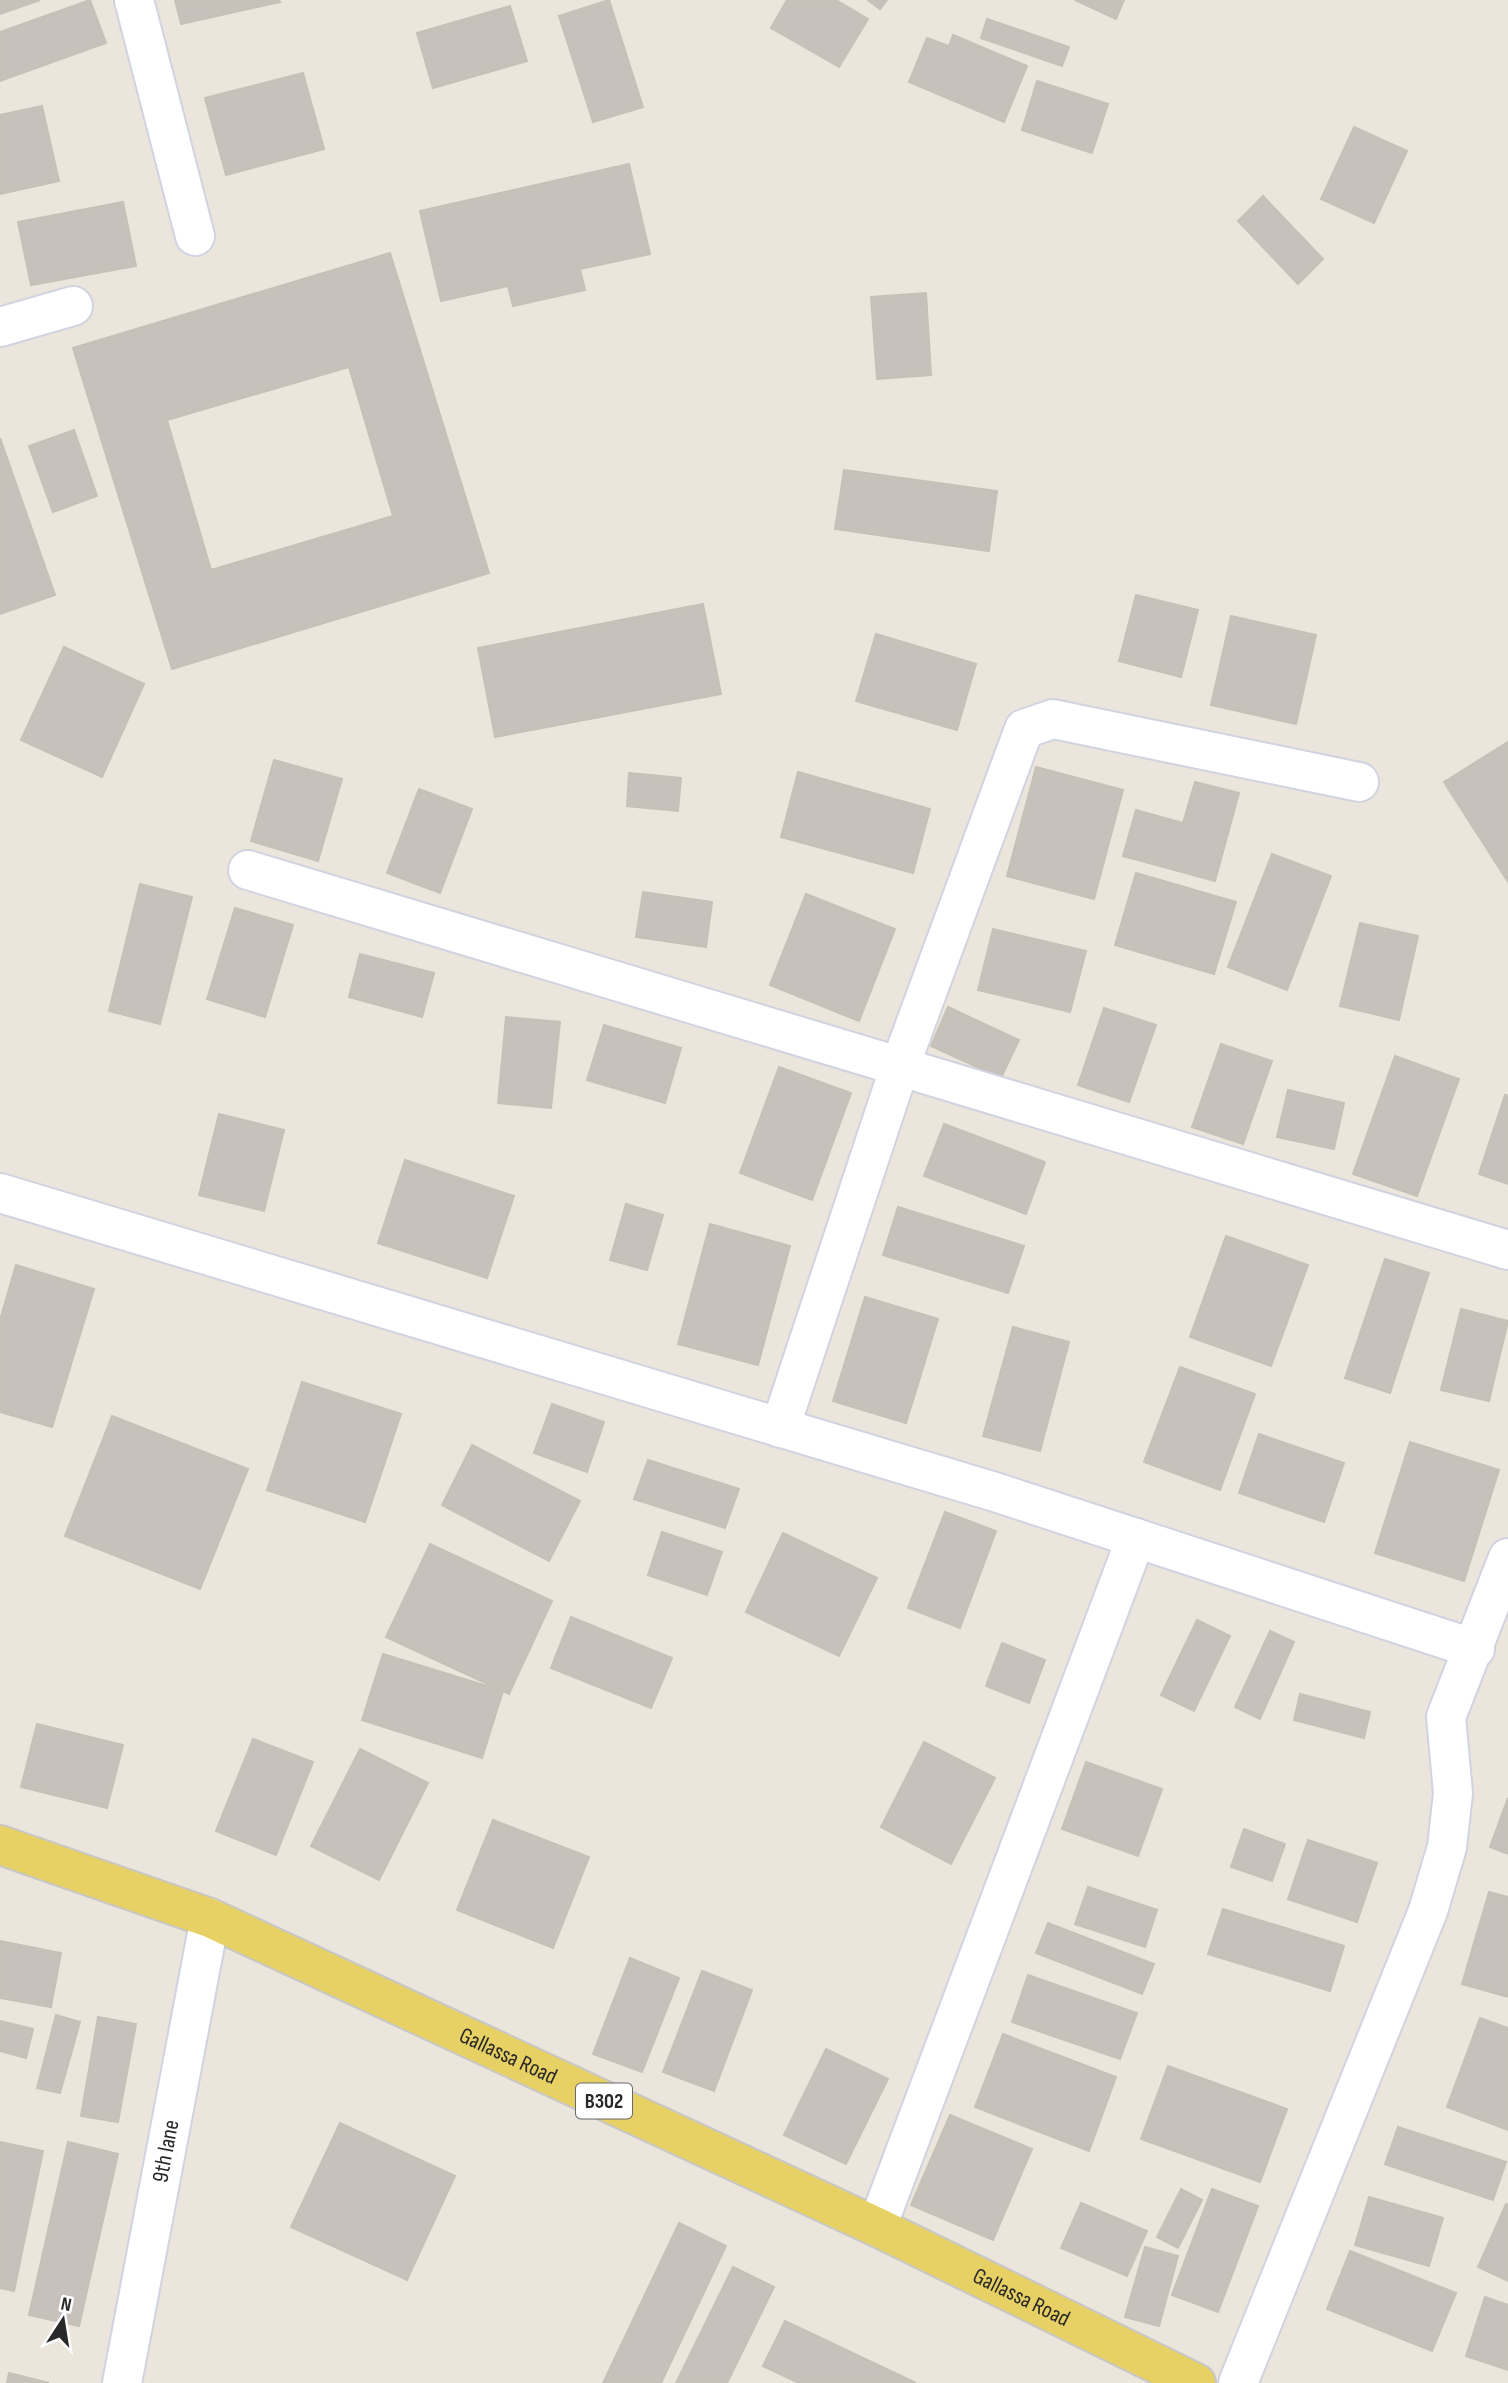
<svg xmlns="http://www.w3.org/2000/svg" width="1508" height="2383" viewBox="0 0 1508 2383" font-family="'Sofia Sans Condensed',sans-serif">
<rect width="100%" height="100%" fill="#ebe5dc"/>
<path fill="#c6c2bb" stroke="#c6c1b6" stroke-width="2" fill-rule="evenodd" d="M0 0H40L0 14Z
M90 0 106 43 0 81V32Z
M175 0H279L280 2 181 24Z
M609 0 643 107 593 122 559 16Z
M787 0H836L868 19 839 67 771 28Z
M868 0H887L880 9Z
M1075 0H1124L1116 19Z
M510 6 527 61 433 88 417 33Z
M987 19 1069 47 1062 66 981 38Z
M953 35 1027 66 1004 122 909 82 927 38 949 46Z
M303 73 324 149 226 175 205 98Z
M1037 81 1108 104 1092 153 1022 130Z
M42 106 59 181 0 194V115Z
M1354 127 1407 151 1374 223 1321 199Z
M629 164 650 254 580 269 585 290 513 306 508 286 441 301 420 211Z
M1263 196 1323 259 1298 284 1238 221Z
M123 202 136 266 31 285 18 222Z
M390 253 489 573 172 669 73 348ZM349 367 393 516 211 570 167 420Z
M926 293 931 375 877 379 871 297Z
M74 430 97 496 53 512 29 446Z
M0 438 55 595 0 614Z
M844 470 997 491 989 551 835 529Z
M1136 595 1198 610 1181 677 1119 661Z
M703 604 721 694 495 737 478 648Z
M1231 616 1316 635 1296 724 1211 705Z
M876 634 976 664 957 730 856 701Z
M64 647 144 684 102 777 21 740Z
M1508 742V882L1444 782Z
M274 760 342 779 318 861 251 841Z
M1036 767 1123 790 1094 899 1007 876Z
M798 772 930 809 913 873 781 837Z
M629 773 681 778 678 811 627 806Z
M1195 782 1239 793 1215 881 1123 856 1136 810 1183 823Z
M419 789 472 809 440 893 387 873Z
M1272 854 1331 876 1287 990 1228 967Z
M1136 873 1236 902 1214 974 1115 945Z
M140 884 192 897 160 1024 109 1011Z
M643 892 712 902 706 947 636 937Z
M806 894 895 929 859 1021 770 985Z
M235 908 293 925 265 1017 207 999Z
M1360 923 1418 936 1399 1020 1340 1006Z
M993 929 1086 951 1070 1012 978 990Z
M360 954 434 973 422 1017 349 997Z
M948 1007 1019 1040 1001 1078 931 1046Z
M1104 1008 1156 1025 1129 1102 1078 1085Z
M506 1017 560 1022 551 1108 498 1103Z
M604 1025 681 1048 665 1103 587 1080Z
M1221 1044 1272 1061 1243 1144 1192 1127Z
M1395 1056 1459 1079 1417 1196 1353 1174Z
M779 1067 851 1093 812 1200 740 1173Z
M1288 1090 1344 1103 1334 1149 1277 1137Z
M1505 1095 1508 1096V1184L1479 1174Z
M219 1114 284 1130 264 1211 199 1195Z
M944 1124 1045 1162 1026 1214 924 1176Z
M405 1160 514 1196 487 1278 378 1243Z
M626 1204 663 1215 647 1270 610 1260Z
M898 1207 1024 1246 1008 1293 883 1255Z
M710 1224 790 1246 758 1365 678 1344Z
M1226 1236 1308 1265 1271 1366 1190 1337Z
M1385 1259 1429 1273 1390 1393 1345 1378Z
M16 1265 94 1289 52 1427 0 1412V1320Z
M865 1297 938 1319 906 1423 833 1401Z
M1461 1309 1508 1321 1489 1401 1441 1390Z
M1013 1327 1069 1342 1040 1451 983 1436Z
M1180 1367 1255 1394 1220 1490 1144 1462Z
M302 1382 401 1414 365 1522 267 1490Z
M552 1404 604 1422 587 1472 534 1453Z
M112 1416 248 1469 200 1589 65 1536Z
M1259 1434 1344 1463 1324 1522 1239 1493Z
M1410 1442 1499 1470 1464 1581 1375 1553Z
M472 1445 580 1501 549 1561 442 1505Z
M648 1460 739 1489 725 1528 634 1499Z
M945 1512 996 1531 960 1628 908 1608Z
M662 1532 722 1552 707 1595 648 1575Z
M783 1533 877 1578 839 1656 746 1612Z
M430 1544 552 1601 509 1694 386 1637Z
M571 1617 672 1658 651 1708 551 1668Z
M1197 1620 1230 1636 1194 1711 1161 1695Z
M1270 1631 1294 1642 1260 1719 1235 1707Z
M1002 1643 1045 1660 1029 1703 986 1686Z
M383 1654 503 1691 482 1758 362 1720Z
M1300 1694 1370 1712 1364 1738 1294 1720Z
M37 1724 123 1745 107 1808 21 1787Z
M253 1739 313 1762 276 1855 216 1831Z
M924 1742 995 1778 951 1864 881 1827Z
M360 1749 428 1783 379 1880 311 1846Z
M1086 1762 1162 1789 1138 1856 1062 1829Z
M1508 1798V1854L1490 1847Z
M493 1820 589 1857 553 1948 457 1910Z
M1244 1829 1285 1844 1272 1881 1231 1867Z
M1308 1840 1377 1863 1357 1922 1288 1899Z
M1088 1887 1157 1910 1145 1947 1075 1924Z
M1489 1892 1508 1897V1997L1462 1984Z
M1223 1909 1344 1946 1330 1991 1208 1954Z
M1048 1923 1154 1964 1142 1994 1036 1953Z
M0 1941 61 1953 51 2007 0 1998Z
M630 1958 679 1978 642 2072 593 2054Z
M702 1971 752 1990 714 2091 663 2072Z
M1028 1975 1137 2013 1120 2059 1012 2022Z
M56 2015 80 2022 60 2093 37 2088Z
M98 2017 136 2024 118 2122 81 2116Z
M1480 2018 1508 2028V2130L1447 2107Z
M0 2021 33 2029 26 2058 0 2051Z
M1003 2034 1116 2077 1089 2151 975 2107Z
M826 2049 888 2079 846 2164 784 2135Z
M1168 2066 1287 2109 1260 2182 1141 2139Z
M950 2115 1032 2149 993 2240 911 2205Z
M340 2123 455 2176 407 2280 291 2227Z
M1398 2127 1506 2162 1493 2200 1385 2164Z
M0 2142 43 2151 14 2291 0 2288Z
M68 2142 118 2154 79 2326 29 2315Z
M1181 2189 1202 2200 1178 2248 1157 2237Z
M1212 2189 1258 2206 1218 2312 1172 2295Z
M1369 2197 1443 2218 1429 2266 1355 2245Z
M1081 2203 1147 2231 1127 2276 1061 2248Z
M1506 2204 1508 2205V2281L1478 2267Z
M679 2223 726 2246 661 2383H603Z
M1145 2247 1178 2256 1159 2326 1125 2317Z
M1350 2251 1456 2293 1432 2351 1327 2309Z
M733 2267 774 2287 727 2383H676Z
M1485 2297 1508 2305V2370L1466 2356Z
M785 2321 916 2383H799L763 2366Z
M9 2373 49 2383H7Z"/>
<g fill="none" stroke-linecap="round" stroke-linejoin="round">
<defs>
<g id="minor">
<path d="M134 0 195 236"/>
<path d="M0 327 73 306"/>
<path d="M248 870 1508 1250"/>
<path d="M0 1193 995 1492 1475 1649"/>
<path d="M780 1428 900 1066 1024 729 1053 719 1359 782"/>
<path d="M877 2227 1136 1538"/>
<path id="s1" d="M122 2383 210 1918"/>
<path d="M1238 2383 1428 1911 1447 1847 1453 1793 1446 1717 1508 1558"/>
</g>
<g id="primary">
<path id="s2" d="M0 1845 210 1918 877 2227 1196 2383"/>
</g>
</defs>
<use href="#minor" stroke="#d1d3e1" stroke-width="42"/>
<use href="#primary" stroke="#c7c7c7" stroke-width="42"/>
<use href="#minor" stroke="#fff" stroke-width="38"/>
<use href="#primary" stroke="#e7d164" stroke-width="38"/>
</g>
<g text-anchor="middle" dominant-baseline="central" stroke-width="5" stroke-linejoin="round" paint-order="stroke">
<rect fill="#fff" stroke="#696969" stroke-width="2" x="576" y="2083.5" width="56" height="35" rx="5"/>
<g font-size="21" font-weight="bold" fill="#292929">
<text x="604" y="2101">B302</text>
</g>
<g font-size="23" fill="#292929" stroke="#fff">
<text stroke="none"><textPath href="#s2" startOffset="551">Gallassa Road</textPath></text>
<text stroke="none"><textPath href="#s1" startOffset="236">9th lane</textPath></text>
<text stroke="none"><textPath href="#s2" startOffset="1118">Gallassa Road</textPath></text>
</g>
</g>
<g transform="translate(63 2320) rotate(12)" stroke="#ffffff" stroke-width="5" paint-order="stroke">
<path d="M0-5L12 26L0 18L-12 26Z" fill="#292929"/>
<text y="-10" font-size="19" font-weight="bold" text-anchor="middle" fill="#292929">N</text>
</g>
</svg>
